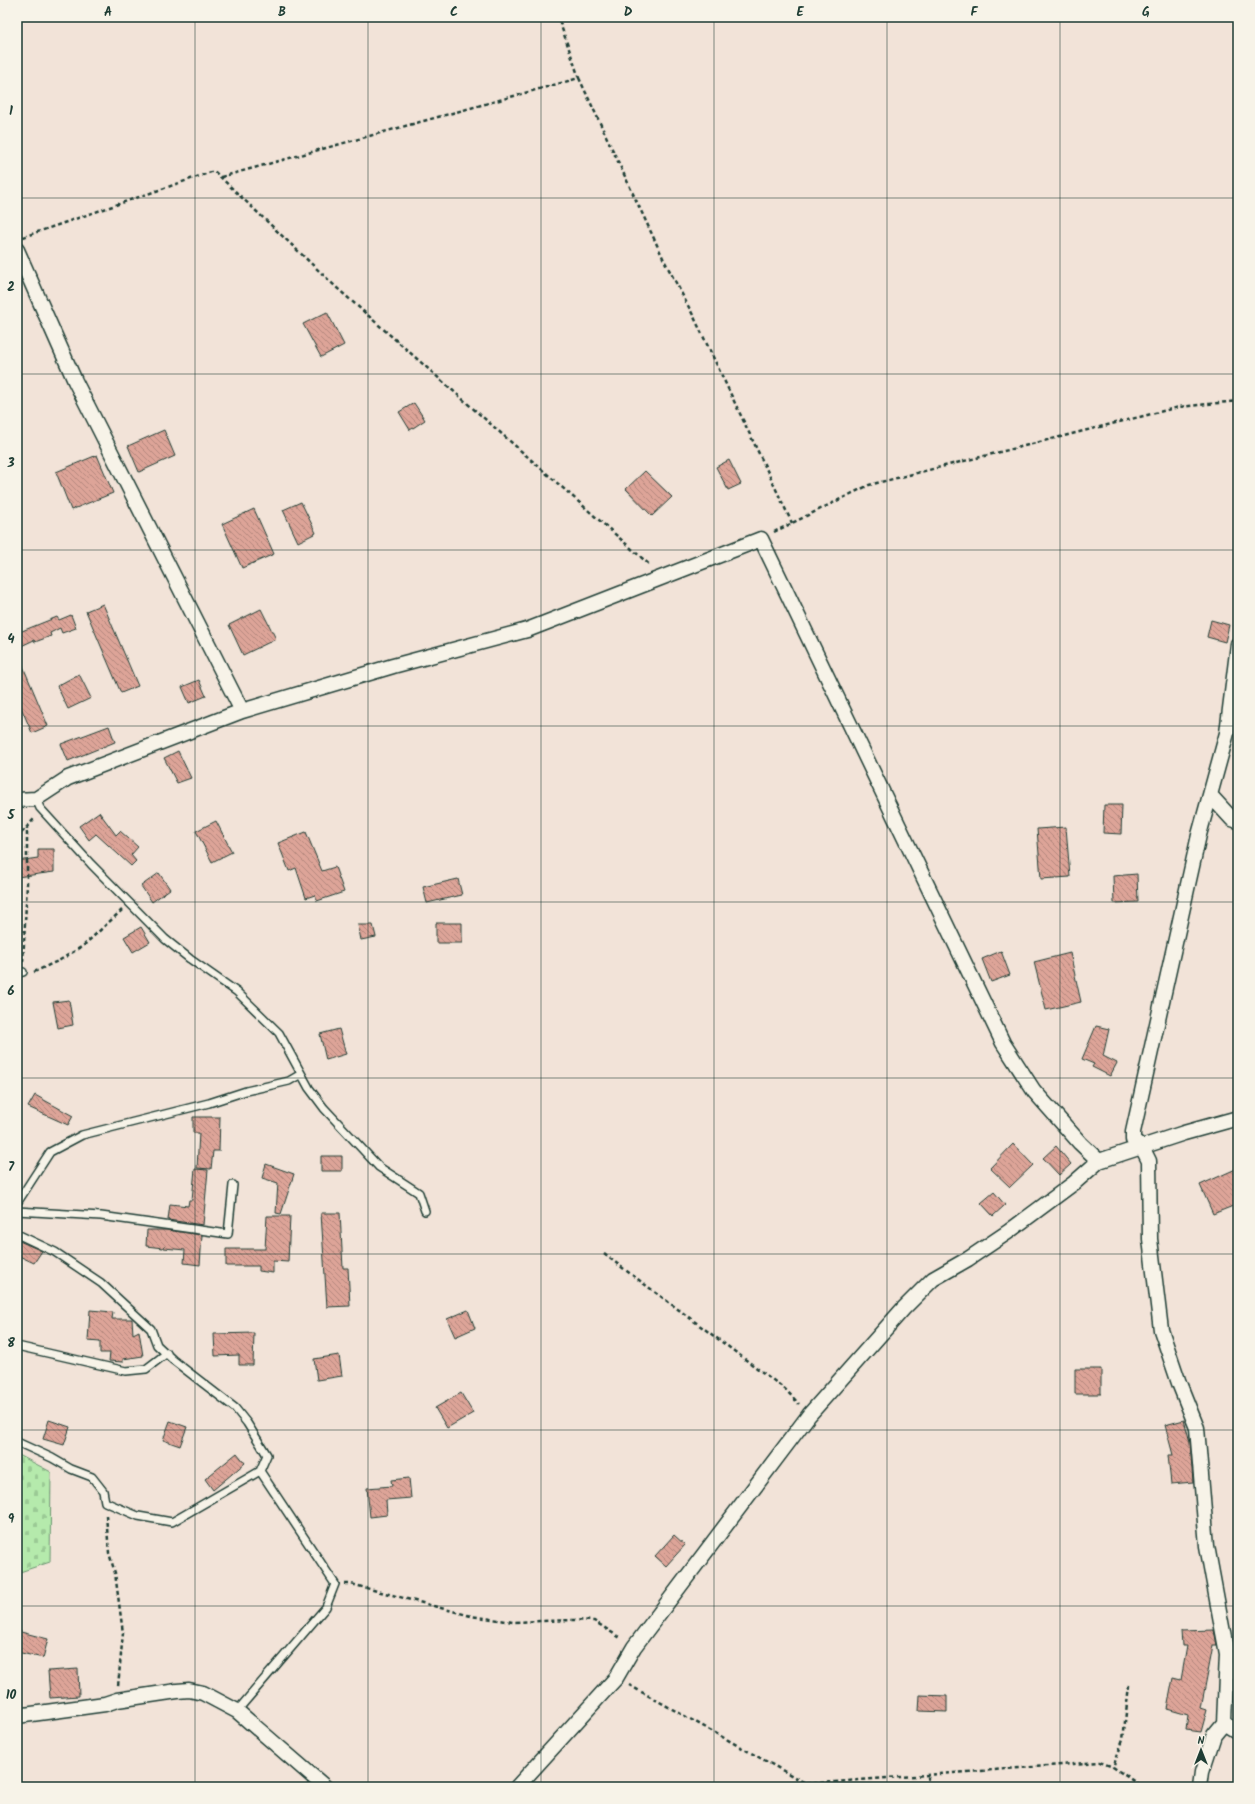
<svg xmlns="http://www.w3.org/2000/svg" width="1255" height="1804" viewBox="0 0 1255 1804" font-family="Kalam,sans-serif">
<defs>
<pattern id="cemetery-stones" width="16" height="16" patternUnits="userSpaceOnUse"><rect width="16" height="16" fill="#b5eaac"/><path d="M2 7V4a2 2 0 0 1 4 0v3zM10 15v-3a2 2 0 0 1 4 0v3z" fill="#9bca95"/></pattern>
<pattern id="building-back-hatch" width="6" height="6" patternUnits="userSpaceOnUse"><rect width="6" height="6" fill="#dda498"/><path d="M-1 5l2 2M0 0l6 6M5-1l2 2" fill="none" stroke="#b3877d"/></pattern>
</defs>
<rect width="100%" height="100%" fill="#f2e3d8"/>
<filter id="ink" filterUnits="userSpaceOnUse"><feTurbulence type="fractalNoise" baseFrequency=".025" numOctaves="2"/><feDisplacementMap in="SourceGraphic" scale="8" xChannelSelector="R" yChannelSelector="G"/><feConvolveMatrix kernelMatrix="1 2 1 2 8 2 1 2 1" color-interpolation-filters="sRGB"/></filter>
<g filter="url(#ink)">
<path fill="url(#cemetery-stones)" stroke="#6a9470" d="M17 1454 51 1472 50 1562 17 1573Z"/>
<path fill="url(#building-back-hatch)" stroke="#1f3d34" d="M327 312 344 345 321 357 303 324Z
M414 403 425 420 410 430 399 412Z
M164 430 175 456 139 472 128 446Z
M97 455 113 493 71 510 56 472Z
M729 460 741 484 728 490 716 467Z
M645 471 672 497 652 516 626 489Z
M301 502 316 533 298 542 283 510Z
M254 509 274 554 242 568 222 524Z
M103 604 138 686 121 693 86 611Z
M261 609 276 639 243 655 229 625Z
M71 615 76 628 62 633 60 628 50 633 51 636 35 642 34 640 17 648V633L57 617 59 620Z
M1211 620 1229 625 1225 642 1207 637Z
M17 652 48 726 32 733 17 698Z
M79 674 91 698 68 709 57 686Z
M199 680 206 696 189 703 182 687Z
M109 726 115 742 68 761 61 744Z
M178 751 191 778 177 783 164 758Z
M1104 805H1122L1121 834 1103 833Z
M99 812 116 835 120 831 138 847 131 855 136 861 131 866 96 834 89 840 79 826Z
M216 821 232 852 212 862 196 831Z
M1066 827 1070 877 1041 879 1037 829Z
M306 832 322 871 335 867 344 892 317 901 315 895 306 898 296 868 289 871 278 843Z
M38 849H54V872L17 877V861L38 858Z
M159 873 170 889 152 902 141 886Z
M1137 874 1138 902 1114 903 1113 876Z
M458 879 462 895 427 903 423 887Z
M436 923H462V943H436Z
M358 925H373L376 937 361 940Z
M141 927 150 942 133 952 124 937Z
M1001 951 1010 975 991 982 982 959Z
M1070 953 1081 1002 1046 1010 1034 962Z
M69 1000 73 1025 58 1028 53 1002Z
M1096 1026 1109 1029 1103 1056 1117 1063 1110 1076 1092 1067 1094 1064 1082 1059Z
M339 1029 346 1054 326 1060 320 1034Z
M35 1095 73 1116 68 1125 28 1107Z
M193 1117H220L219 1151H213L211 1169 197 1168 199 1133H193Z
M1013 1144 1033 1165 1010 1187 990 1168Z
M1056 1146 1071 1164 1059 1175 1043 1158Z
M321 1156H342V1171H321Z
M266 1164 294 1174 281 1214 276 1213 278 1183 262 1178Z
M1238 1168V1204L1213 1214 1200 1185Z
M195 1169 208 1170 203 1225 168 1220 170 1204 188 1206 189 1200H192Z
M994 1192 1005 1205 993 1216 981 1203Z
M321 1213H340L343 1268H348L350 1306 327 1307Z
M267 1216H290L288 1262 273 1261V1273L259 1271V1266H226V1249H265Z
M147 1230H167L202 1235 200 1265 184 1263 185 1250 164 1248V1246L163 1248 146 1246Z
M17 1240 42 1251 34 1263 17 1255Z
M90 1310 113 1312 112 1319H132L133 1334 139 1331 143 1356 123 1359V1362L109 1361 110 1353H100V1342L88 1341Z
M468 1310 475 1328 455 1337 447 1319Z
M254 1333 253 1365H239V1355L215 1356 214 1334Z
M339 1355 342 1376 317 1380 314 1359Z
M1075 1369H1101V1394H1075Z
M461 1393 473 1413 447 1428 435 1408Z
M49 1420 70 1427 64 1445 43 1439Z
M1184 1420 1190 1442 1193 1482 1171 1484 1168 1455H1173L1165 1425Z
M170 1421 187 1427 180 1446 163 1440Z
M237 1453 245 1463 213 1490 205 1479Z
M409 1478 411 1498 386 1500 387 1515 370 1517 367 1488 392 1486 391 1480Z
M674 1535 685 1545 666 1566 655 1556Z
M1214 1630 1217 1645H1213L1201 1708 1207 1710 1201 1732 1186 1730 1188 1715 1167 1709 1173 1678 1181 1680 1187 1646H1182L1181 1631Z
M17 1631 48 1639 43 1658 17 1652Z
M78 1669 79 1696 50 1698 48 1671Z
M920 1695 947 1696V1712L919 1711Z"/>
<g fill="none" stroke-linecap="round" stroke-linejoin="round">
<defs>
<path id="lane" d="M36 799 40 808 91 864 165 939 190 959 237 992 279 1033 309 1088 324 1108 379 1167 419 1193 425 1211
M17 973 23 972
M17 1203 50 1152 82 1135 209 1103 246 1091 289 1081 301 1074
M17 1211 101 1216 228 1234 233 1185
M17 1234 55 1252 101 1283 151 1329 157 1345 173 1360 235 1408 247 1423 267 1455 260 1471 172 1522 138 1516 105 1502 103 1491 92 1477 71 1469 52 1458 17 1442
M17 1346 126 1371 146 1369 167 1353
M1226 1675 1238 1674
M237 1711 326 1607 335 1584 260 1471"/>
<path id="street" d="M17 250 75 381 242 711
M1238 644 1227 733 1199 835 1133 1132V1140L1142 1147 1149 1161 1150 1239 1161 1330 1179 1383 1197 1428 1207 1546 1227 1654 1224 1723 1238 1732
M1210 795 1232 819 1238 821
M17 800 36 799 68 778 242 711 393 666 527 630 761 539 1003 1043 1034 1091 1080 1143 1099 1161
M17 1716 105 1704 117 1700 177 1691 189 1690 203 1693 237 1711 325 1787
M517 1787 616 1678 634 1647 809 1415 903 1309 933 1279 968 1259 1008 1232 1074 1183 1099 1161 1184 1133 1238 1118
M1200 1787 1202 1772 1214 1735 1224 1723"/>
</defs>
<use href="#lane" stroke="#1f3d34" stroke-width="10"/>
<use href="#street" stroke="#1f3d34" stroke-width="17"/>
<path stroke="#1f3d34" stroke-width="2.5" stroke-dasharray="4 3" stroke-linecap="butt" d="M579 78 664 260 694 317 792 523
M221 177 579 78 558 17
M23 237 214 171 337 288 651 566
M774 532 869 485 1179 407 1238 401
M17 838 34 819
M23 962 27 884V828
M34 972 60 960 83 946 122 910
M604 1254 785 1389 799 1404
M106 1515 109 1553 115 1573 123 1633 118 1686
M345 1584H351L471 1616 513 1622 574 1620 594 1621 622 1639
M629 1685 807 1784 1100 1762 1113 1767
M1129 1685 1123 1740 1113 1767 1142 1787
M925 1787 929 1775"/>
<use href="#lane" stroke="#f7f3e8" stroke-width="7"/>
<use href="#street" stroke="#f7f3e8" stroke-width="14"/>
</g>
</g>
<path fill="none" stroke="#1f3d34" stroke-width="1" stroke-opacity="0.55" d="M195 17V1787M368 17V1787M541 17V1787M714 17V1787M887 17V1787M1060 17V1787M17 198H1238M17 374H1238M17 550H1238M17 726H1238M17 902H1238M17 1078H1238M17 1254H1238M17 1430H1238M17 1606H1238"/>
<rect width="1255" height="1804" fill="none" stroke="#f7f3e8" stroke-width="44"/>
<g transform="translate(1201 1750)" stroke="#f7f3e8" stroke-width="3" paint-order="stroke">
<path d="M0-3L7 15L0 10L-7 15Z" fill="#1f3d34"/>
<text y="-6" font-size="11" font-weight="bold" text-anchor="middle" fill="#1f3d34">N</text>
</g>
<rect x="22" y="22" width="1211" height="1760" fill="none" stroke="#1f3d34" stroke-width="1.5"/>
<g font-size="13" text-anchor="middle" font-weight="bold" fill="#1f3d34">
<text x="108" y="16">A</text>
<text x="282" y="16">B</text>
<text x="454" y="16">C</text>
<text x="628" y="16">D</text>
<text x="800" y="16">E</text>
<text x="974" y="16">F</text>
<text x="1146" y="16">G</text>
<text x="11" y="115">1</text>
<text x="11" y="291">2</text>
<text x="11" y="467">3</text>
<text x="11" y="643">4</text>
<text x="11" y="819">5</text>
<text x="11" y="995">6</text>
<text x="11" y="1171">7</text>
<text x="11" y="1347">8</text>
<text x="11" y="1523">9</text>
<text x="11" y="1699">10</text>
</g>
</svg>
